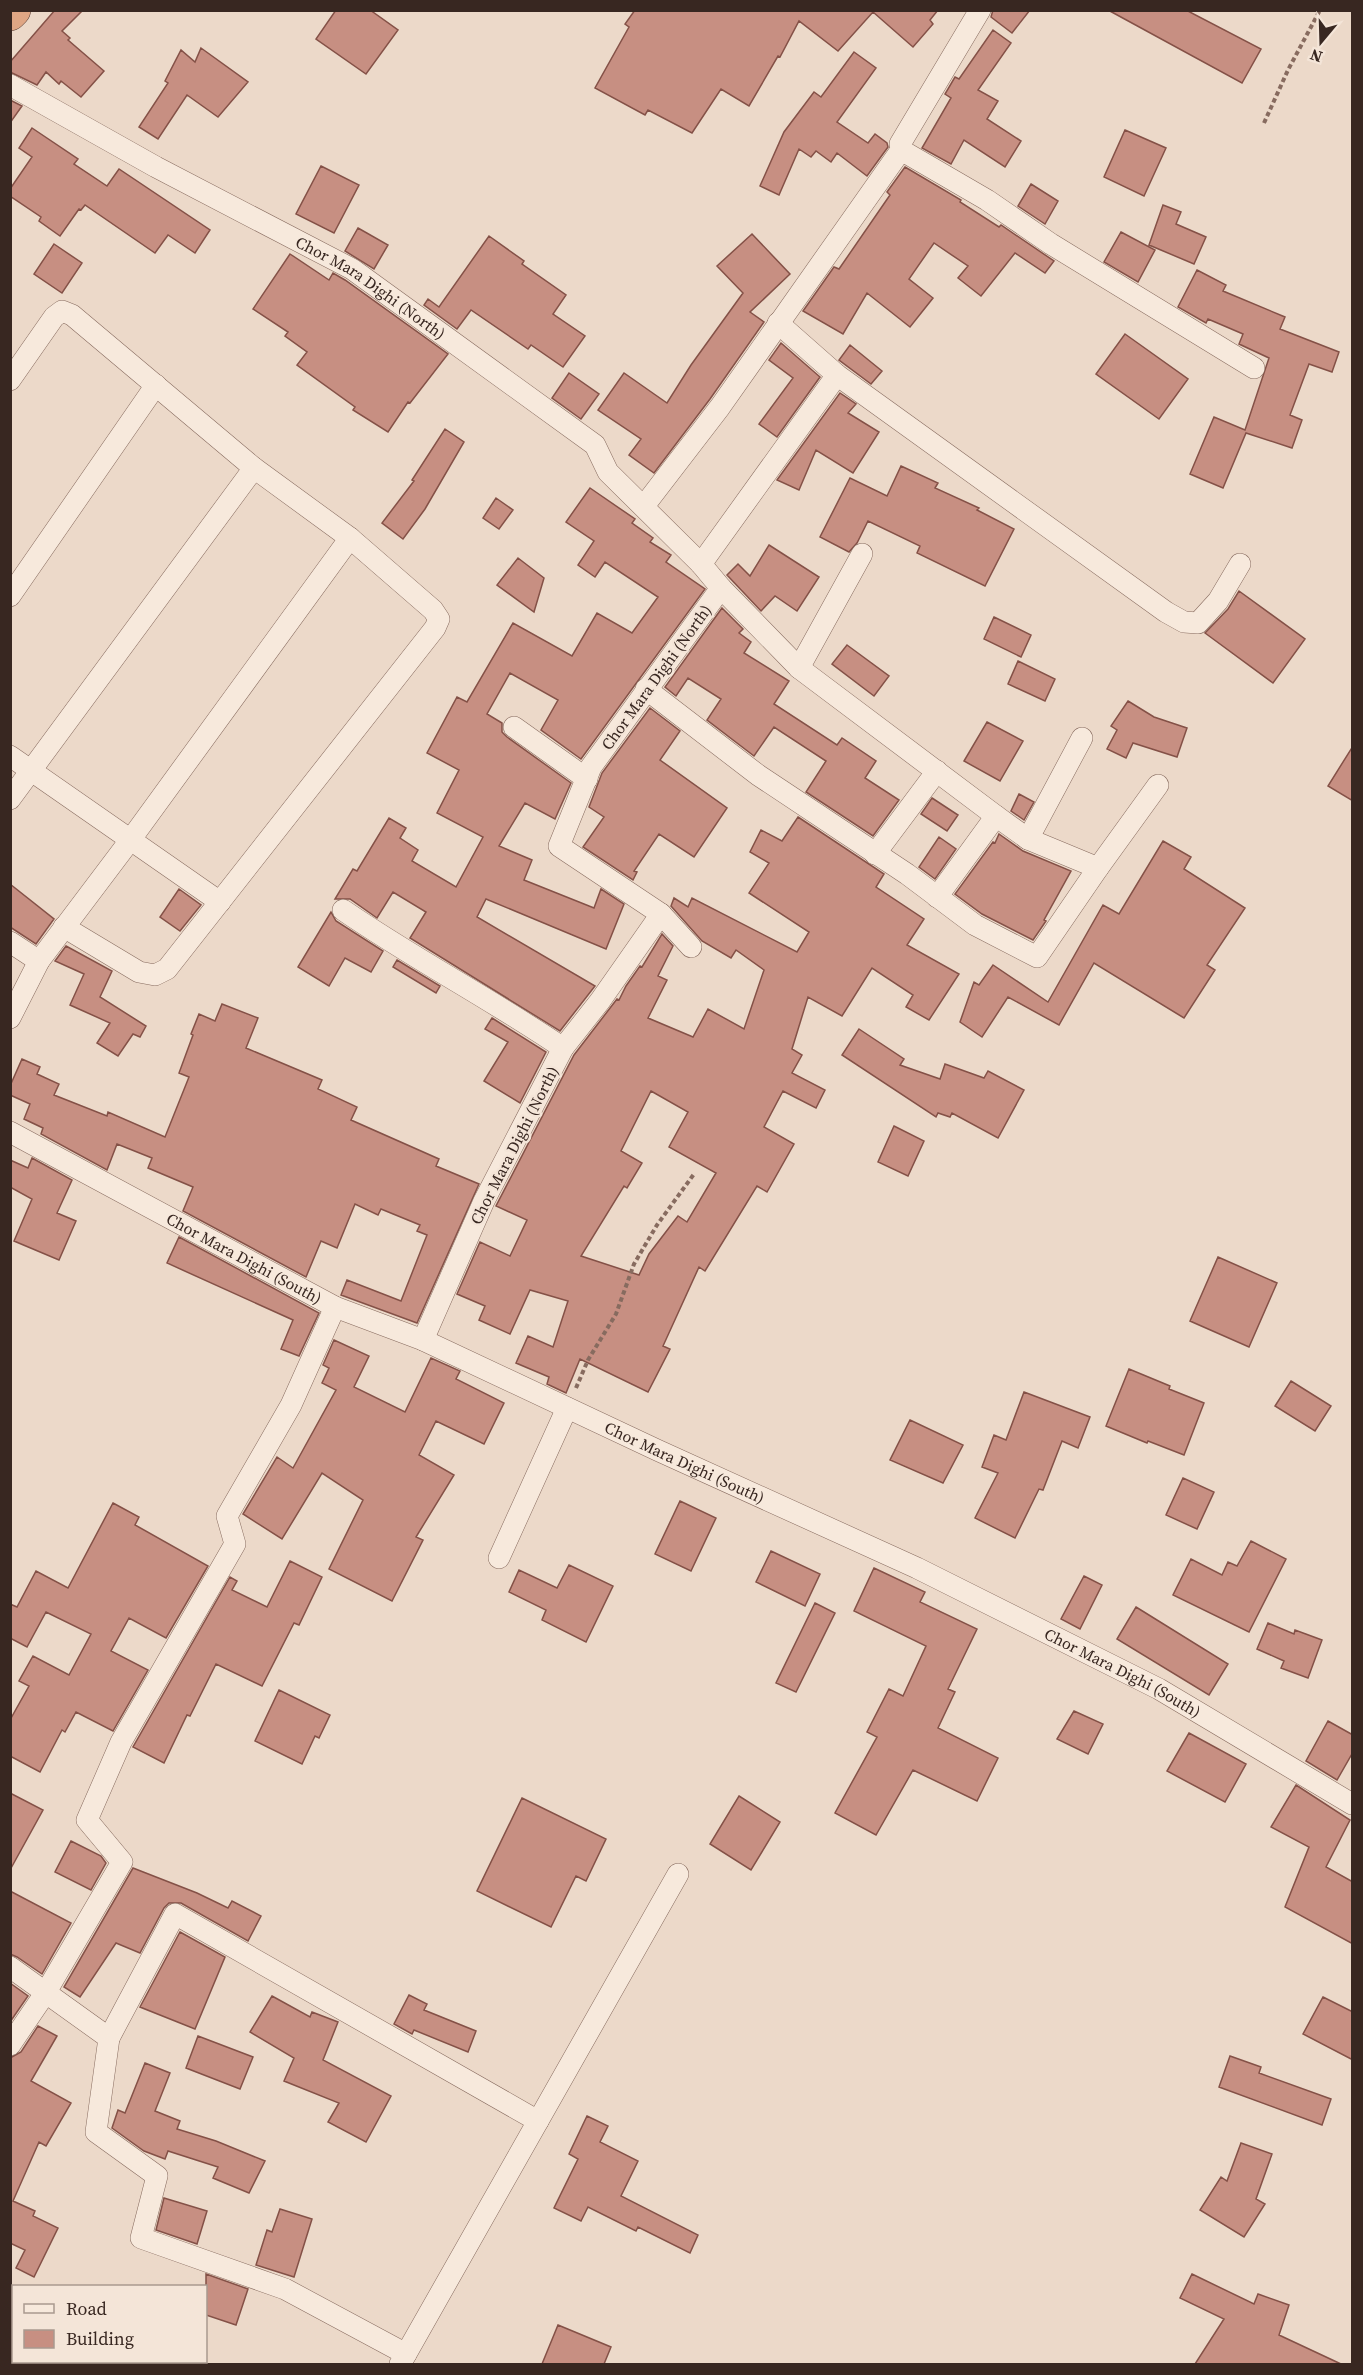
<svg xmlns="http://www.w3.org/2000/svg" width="1363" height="2375" viewBox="0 0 1363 2375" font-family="'Source Serif 4',serif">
<rect width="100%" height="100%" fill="#ecd9c9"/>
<path fill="#c78f82" stroke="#845147" stroke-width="1.5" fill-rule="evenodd" d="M55 10H83L62 31 70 38 68 40 104 71 81 97 61 81 59 84 46 72 37 85 10 72V62Z
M336 10H370L398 30 366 74 316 39Z
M635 10H938L930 20 933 24 913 47 873 12 838 51 799 21 780 57 778 56 749 106 721 89 692 133 648 110 645 115 595 88 629 27 625 24Z
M993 10H1030L1012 33 991 17Z
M1108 10H1186L1261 49 1242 83Z
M993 30 1011 43 978 90 998 101 987 119 1021 141 1005 167 964 140 951 164 922 148 951 98 945 94 955 77 959 79Z
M201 48 248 82 218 117 187 95 158 139 139 127 168 83 165 81 181 50 195 62Z
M854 52 876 68 837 122 868 143 875 134 887 143 888 147 867 176 837 153 831 162 816 151 811 157 799 149 779 195 760 186 784 132 814 92 821 97Z
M10 100 22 106 10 123Z
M32 128 78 159 74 164 107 186 119 169 210 230 195 253 168 235 155 253 85 205 81 210 79 209 60 236 39 221 41 217 10 196V189L32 157 19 148Z
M1125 130 1166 148 1144 196 1104 177Z
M321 166 359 185 334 233 296 214Z
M905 167 961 200 960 202 999 227 1001 225 1054 261 1045 273 1015 253 981 296 958 278 968 266 934 243 909 279 933 298 910 327 867 293 843 334 803 311 834 267 839 269 890 195 887 192Z
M1031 184 1058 201 1045 224 1018 206Z
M1163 205 1181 212 1176 224 1206 237 1194 264 1149 245Z
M358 228 388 245 374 269 345 251Z
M1121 232 1155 250 1138 282 1104 262Z
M752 234 790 274 750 312 764 322 710 399 654 473 629 455 641 439 598 410 624 373 667 403 691 365 743 293 717 266Z
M489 236 524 261 522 264 566 295 553 314 585 336 563 367 531 345 528 349 471 310 457 329 424 305 428 299 439 307Z
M54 244 82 263 62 293 34 274Z
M290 254 329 280 333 273 345 280 448 354 410 403 408 402 388 432 353 410 355 407 297 365 307 352 285 336 288 332 253 309Z
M1197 270 1226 285 1223 291 1285 317 1280 329 1339 352 1332 372 1309 364 1290 415 1302 420 1292 448 1246 433 1223 488 1190 474 1214 417 1245 430 1269 358 1239 344 1243 334 1208 319 1206 323 1178 307Z
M1125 334 1188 379 1159 419 1096 374Z
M781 343 820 377 777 437 759 424 793 378 769 360Z
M850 345 882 371 871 384 839 360Z
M569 373 599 394 581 419 552 398Z
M840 393 856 404 848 413 879 432 853 473 816 450 799 490 777 480Z
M445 429 464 442 425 509 403 539 382 523 414 481 412 480Z
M901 466 938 483 935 488 979 508 977 510 1014 529 985 586 917 553 920 546 868 521 857 543 849 552 820 537 850 478 887 496Z
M590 488 635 519 632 523 653 538 650 542 671 555 666 562 705 589 581 759 541 730 558 700 510 673 487 714 502 723V732L507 737 571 783 555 819 525 803 499 846 532 860 524 880 594 908 601 889 624 904 606 949 486 899 477 917 595 986 560 1031 410 938 426 912 393 892 377 918 350 899H335L353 869 357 871 389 818 406 828 400 838 418 850 412 861 456 887 483 837 437 813 459 770 427 753 457 697 467 702 513 623 572 656 597 613 632 633 658 597 605 562 595 577 578 565 594 541 566 522Z
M496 498 513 510 499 529 483 518Z
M769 545 819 577 797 611 775 596 761 611 727 575 738 564 750 576Z
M518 558 544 578 534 612 497 585Z
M1239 591 1305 639 1273 683 1205 633 1228 609Z
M722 608 743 629 739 633 751 642 744 653 789 681 774 704 837 745 842 738 876 761 865 778 899 800 873 836 806 792 826 761 774 727 754 756 707 720 721 699 688 678 676 696 665 687Z
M994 617 1031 635 1021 657 984 639Z
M847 645 889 676 874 696 832 664Z
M1018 661 1055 679 1045 701 1008 684Z
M1128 701 1154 717 1187 728 1177 757 1133 743 1126 758 1107 749 1117 730 1111 726Z
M650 708 680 731 660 760 727 808 694 857 659 834 634 871 637 872 633 880 583 847 604 817 589 807 602 773Z
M987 722 1023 741 1000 781 964 761Z
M1353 746V801L1328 786Z
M1019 794 1034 802 1024 820 1011 811Z
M932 798 958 815 947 831 921 814Z
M798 817 884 874 876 887 924 919 907 945 959 974 929 1020 906 1007 913 995 872 968 842 1016 808 997 792 1049 802 1055 792 1073 825 1090 816 1108 783 1091 764 1127 794 1144 767 1192 757 1186 705 1271 699 1267 663 1346 670 1349 648 1392 580 1359 566 1393 547 1384 549 1377 516 1363 528 1336 553 1347 568 1301 530 1290 510 1334 479 1320 485 1306 457 1294 480 1242 510 1256 527 1220 496 1206 574 1055 617 999 619 1000 626 986 640 966 642 967 662 934 673 946 658 976 667 980 648 1018 693 1037 708 1009 744 1029 764 970 736 950 731 958 702 941 671 906 674 898 688 907 692 898 797 952 809 932 749 893 769 863 750 852 761 830 782 841ZM651 1091 688 1112 669 1147 716 1173 687 1222 678 1216 649 1254 639 1275 581 1256 624 1186 627 1188 642 1163 621 1151Z
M999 834 1023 851 1071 871 1044 920 1046 921 1033 940 982 914 955 894 993 842 995 843Z
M939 837 956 849 935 879 919 867Z
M1163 841 1191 857 1184 869 1245 908 1207 965 1215 970 1184 1018 1094 963 1059 1025 1008 997 982 1037 960 1022 974 982 979 985 993 965 1048 1002 1103 905 1119 914Z
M10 884 54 919 36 944 10 927Z
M179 889 201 905 180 931 160 917Z
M331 912 336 921 383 951 371 972 345 958 329 986 298 967Z
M66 946 112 971 100 997 146 1026 140 1037 133 1034 118 1056 97 1043 110 1023 70 1005 84 974 55 961Z
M397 960 440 986 436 993 393 967Z
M222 1004 258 1018 246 1048 322 1080 318 1089 357 1107 351 1120 439 1159 436 1166 479 1184 417 1323 341 1295 347 1280 401 1301 427 1235 417 1231 420 1225 381 1209 378 1215 355 1204 337 1248 321 1241 306 1277 183 1211 193 1187 148 1168 152 1158 117 1144 107 1170 41 1134 43 1128 24 1119 30 1104 10 1095V1086L22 1059 40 1067 37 1074 59 1084 54 1095 107 1116 108 1112 165 1137 189 1077 179 1073 193 1035 191 1034 199 1014 215 1021Z
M492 1018 546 1052 520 1103 484 1081 508 1042 485 1029Z
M859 1029 904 1059 900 1065 940 1079 945 1064 984 1078 988 1071 1024 1090 998 1138 952 1113 950 1117 938 1113 936 1117 842 1055Z
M894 1126 924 1141 908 1176 878 1162Z
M32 1158 72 1180 57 1213 76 1221 59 1260 14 1241 32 1199 10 1187V1160L28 1168Z
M179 1237 319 1313 299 1356 281 1349 293 1320 167 1263Z
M1218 1257 1277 1283 1249 1347 1190 1321Z
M334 1340 369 1356 354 1387 405 1412 431 1358 460 1371 456 1379 504 1403 484 1444 436 1421 419 1455 454 1475 416 1537 423 1540 392 1601 329 1569 363 1500 322 1473 282 1539 243 1514 277 1457 293 1468 336 1390 322 1383 329 1368 323 1365Z
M1129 1369 1170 1386 1169 1389 1204 1403 1184 1455 1148 1441 1147 1443 1106 1426Z
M1291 1381 1331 1406 1315 1431 1275 1406Z
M1024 1392 1090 1417 1078 1448 1062 1441 1043 1490 1039 1489 1015 1538 975 1518 998 1473 982 1467 994 1435 1006 1440Z
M910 1420 963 1445 943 1483 890 1460Z
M1183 1478 1214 1492 1197 1529 1166 1515Z
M680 1501 716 1518 691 1571 655 1554Z
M113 1503 139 1517 135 1525 208 1566 166 1638 129 1618 111 1651 148 1670 113 1731 76 1712 65 1732 62 1730 40 1772 10 1756V1720L29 1686 19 1681 33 1656 69 1675 91 1634 46 1612 27 1647 10 1638V1604L17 1607 36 1571 68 1588Z
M1251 1541 1286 1559 1249 1632 1173 1595 1191 1559 1222 1575 1228 1562 1237 1566Z
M771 1551 820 1574 805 1606 756 1582Z
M290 1561 322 1577 299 1625 294 1623 262 1686 216 1664 190 1716 187 1715 164 1763 133 1747 230 1577 237 1581 232 1590 267 1607Z
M569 1565 613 1586 586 1642 542 1620 546 1610 509 1592 519 1570 557 1588Z
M874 1568 925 1592 920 1602 977 1629 948 1689 955 1692 938 1728 998 1758 977 1801 913 1770 876 1835 835 1813 877 1737 867 1732 889 1689 903 1696 926 1646 854 1611Z
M1084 1576 1102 1585 1080 1629 1061 1619Z
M815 1603 835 1613 796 1692 776 1683Z
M1136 1607 1228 1664 1209 1695 1117 1639Z
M1268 1623 1294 1634 1295 1630 1322 1640 1308 1678 1281 1668 1284 1661 1257 1649Z
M279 1690 330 1715 319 1738 315 1736 302 1764 255 1741Z
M1074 1711 1103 1724 1088 1754 1057 1739Z
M1328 1721 1353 1735V1752L1337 1780 1306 1761Z
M1189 1733 1246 1764 1225 1802 1167 1771Z
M1296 1785 1350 1820 1326 1867 1353 1882V1944L1285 1907 1309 1847 1271 1827Z
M10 1793 43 1810 10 1870Z
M739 1796 780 1822 751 1870 710 1844Z
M522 1798 606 1839 586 1881 576 1876 551 1927 477 1891Z
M71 1841 101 1856 106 1863 91 1890 55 1872Z
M133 1868 197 1893 228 1908 232 1901 261 1916 248 1941 181 1903H169L164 1908 140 1953 116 1943 80 1997 64 1987Z
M10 1891 71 1923 42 1974 17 1957 10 1954Z
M180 1932 225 1957 195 2029 140 2007Z
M10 1983 28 1996 10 2022Z
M409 1995 427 2004 424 2010 476 2031 468 2052 414 2030 412 2034 394 2024Z
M272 1996 310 2017 312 2012 338 2022 323 2060 391 2096 366 2142 328 2122 339 2103 284 2081 294 2058 250 2032Z
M1323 1997 1353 2012V2060L1303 2034Z
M38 2026 57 2036 31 2081 71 2103 46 2146 39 2142 13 2201 35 2211 33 2216 58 2228 34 2277 16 2268 25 2250 10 2243V2058L21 2052Z
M198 2036 253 2057 240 2089 186 2068Z
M1230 2056 1261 2067 1259 2073 1331 2099 1322 2125 1219 2087Z
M145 2063 170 2073 155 2111 180 2121 177 2129 216 2141 265 2161 249 2193 213 2178 218 2167 168 2151 165 2159 144 2151 112 2128 118 2110 125 2113Z
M587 2116 608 2126 600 2142 638 2161 621 2196 698 2235 690 2253 638 2227 636 2231 588 2207 581 2221 554 2208 578 2159 569 2154Z
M1241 2143 1272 2154 1256 2199 1265 2204 1244 2237 1200 2210 1221 2177 1227 2181Z
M164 2198 207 2211 197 2244 156 2230Z
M280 2209 312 2219 294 2277 256 2265 267 2230 272 2232Z
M206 2274 248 2289 236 2325 206 2315Z
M1192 2274 1254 2304 1258 2294 1289 2305 1279 2335 1341 2364H1195L1224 2319 1180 2298Z
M558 2325 611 2347 604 2364H542Z"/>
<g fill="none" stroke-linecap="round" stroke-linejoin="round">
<defs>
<g id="minor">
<path id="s1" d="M10 85 156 167 352 269 595 445 608 472 701 564 721 588 591 767 559 846 661 914 600 1001 563 1048 484 1201 423 1340"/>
<path d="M900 144 980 10"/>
<path d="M778 323 837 375 1166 612 1184 622 1198 623 1218 601 1240 564"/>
<path d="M10 380 54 317 62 311 72 315 254 468 350 538 433 610 439 619 435 628 167 969 155 975 139 972 64 927"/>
<path d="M644 506 720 407 901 150 987 200 1051 244 1254 368"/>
<path d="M701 564 837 375"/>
<path d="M721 588 799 668 996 816 1028 839 1098 868 1158 785"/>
<path d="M10 596 156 385"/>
<path d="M799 668 862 554"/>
<path d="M646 689 758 775 907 874 975 925 1037 957 1098 868"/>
<path d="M514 727 587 779"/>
<path d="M10 756 220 902"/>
<path d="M10 799 254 468"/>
<path d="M1028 839 1082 738"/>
<path d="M875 854 937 771"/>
<path d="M937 897 996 816"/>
<path d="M343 910C414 959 491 999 563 1048"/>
<path d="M661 914 691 947"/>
<path d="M10 942 39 961"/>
<path d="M10 1018 39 961 131 839 350 538"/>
<path id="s2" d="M10 1132 335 1307 423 1340 657 1450 917 1568 1159 1689 1352 1804"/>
<path d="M499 1558 567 1408"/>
<path d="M10 1967 109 2038 96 2132 157 2176 141 2238 285 2289 406 2354 400 2364"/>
<path d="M109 2038 175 1914 538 2121"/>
<path d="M10 2045 46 1992 122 1862 87 1820 121 1742 235 1544 227 1516 291 1405 335 1307"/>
<path d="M406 2354 678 1874"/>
</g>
<path id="trunk" d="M10 14 14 10"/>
</defs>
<use href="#minor" stroke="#876b5f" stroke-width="22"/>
<use href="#trunk" stroke="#553b33" stroke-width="34"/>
<path stroke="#876b5f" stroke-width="4" stroke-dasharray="4.5 3" stroke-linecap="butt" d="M1264 123 1288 70 1320 10
M576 1388 588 1360 616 1314 634 1264 657 1225 694 1174"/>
<use href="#minor" stroke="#f7e9dc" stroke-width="21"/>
<use href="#trunk" stroke="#dfa684" stroke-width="33"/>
</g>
<g text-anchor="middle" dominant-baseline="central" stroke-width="5" stroke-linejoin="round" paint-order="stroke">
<g font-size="16" fill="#382721" stroke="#f4e5d8">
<text stroke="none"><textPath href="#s1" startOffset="414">Chor Mara Dighi (North)</textPath></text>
<text transform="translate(656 677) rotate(-54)">Chor Mara Dighi (North)</text>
<text transform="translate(514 1145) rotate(-63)">Chor Mara Dighi (North)</text>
<text stroke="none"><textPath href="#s2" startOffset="266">Chor Mara Dighi (South)</textPath></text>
<text stroke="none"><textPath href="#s2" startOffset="752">Chor Mara Dighi (South)</textPath></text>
<text stroke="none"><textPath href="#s2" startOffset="1238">Chor Mara Dighi (South)</textPath></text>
</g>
</g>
<rect width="1363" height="2375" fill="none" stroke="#382721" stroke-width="24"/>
<rect x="12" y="2285" width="195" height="78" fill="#f4e5d8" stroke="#a9998f" stroke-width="1.5"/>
<rect x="24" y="2304" width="30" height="9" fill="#f7e9dc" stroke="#a9998f" stroke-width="1.5"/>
<text x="66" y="2315" font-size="18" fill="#382721">Road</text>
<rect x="24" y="2330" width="30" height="18" fill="#c78f82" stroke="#a9998f" stroke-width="1.5"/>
<text x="66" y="2345" font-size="18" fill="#382721">Building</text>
<g transform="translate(1321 42) rotate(199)" stroke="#f4e5d8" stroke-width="4.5" paint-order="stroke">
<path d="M0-4.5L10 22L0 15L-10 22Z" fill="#382721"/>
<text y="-9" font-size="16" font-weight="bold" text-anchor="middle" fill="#382721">N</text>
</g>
</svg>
